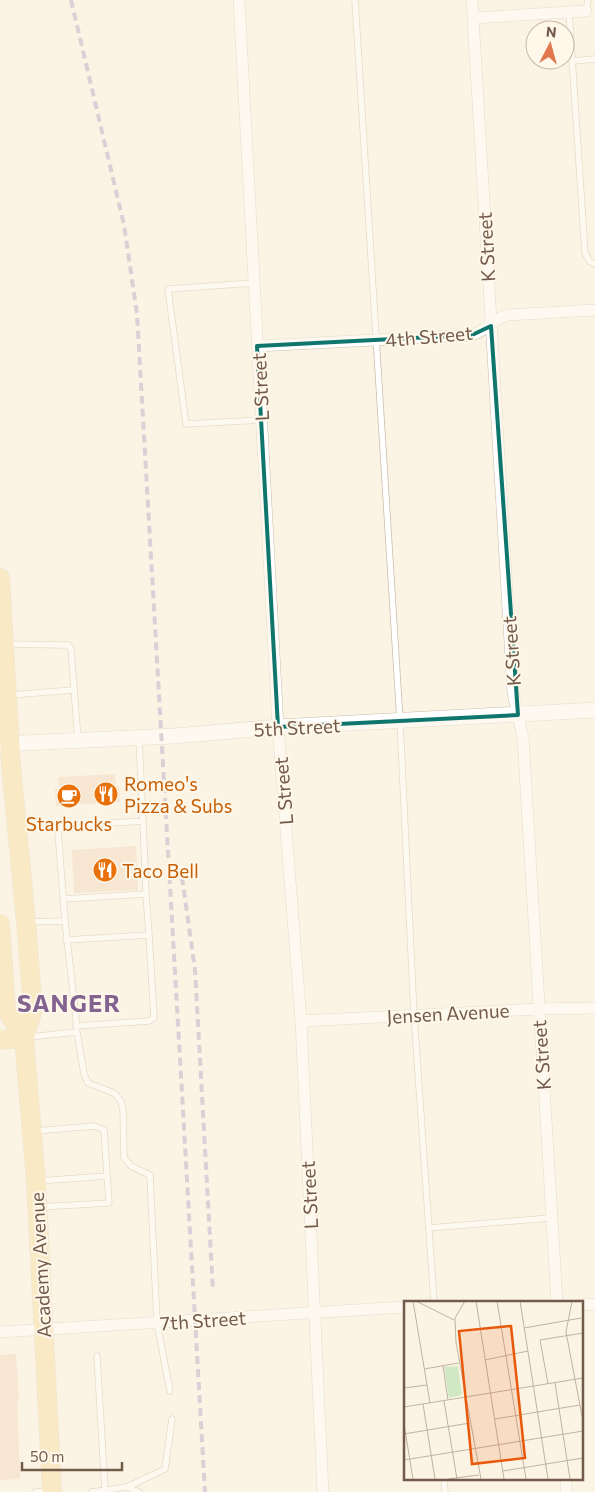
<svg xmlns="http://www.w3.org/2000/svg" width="595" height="1492" viewBox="0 0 595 1492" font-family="Commissioner,sans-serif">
<rect width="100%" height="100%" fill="#fbf4e4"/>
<path fill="#f0d4bd" d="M115 774 116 786H119L120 802 56 806 55 789H59L58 777Z
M136 846 138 890 74 893 72 850Z
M16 1354 19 1401H17L20 1479 0 1480V1355Z"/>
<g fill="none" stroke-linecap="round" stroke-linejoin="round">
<defs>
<path id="service" d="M355 0 400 721 414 1015 434 1302
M586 11 588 0
M569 12 585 253 590 262 595 264
M573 61 595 59
M254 283 168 289 186 424 262 420
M5 644 62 645H68L71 649 78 740
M9 695 74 690
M143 821 146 894
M63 899 146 894 149 935 66 940
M65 921 77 1028
M28 922 65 921 58 831 63 826 143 821 139 739
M76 1026 149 1021 154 1018 149 935
M29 1037 77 1032 84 1074 88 1083 114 1093 121 1101 123 1110 124 1158 131 1166 150 1175 157 1323 170 1391
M35 1131 94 1126 104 1130 109 1203 39 1207
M38 1181 107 1176
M429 1228 551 1218
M97 1356 105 1492
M444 1478 445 1492
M127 1487 139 1492
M35 1492 50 1491
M92 1492 127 1487 165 1469 172 1419"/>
<path id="minor" d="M239 0 278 727 301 1021 323 1492
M472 0 513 693 523 738 557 1302
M473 18 586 11
M257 346 472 335C486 331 494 319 507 315L595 310
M301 1021 538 1009 595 1008
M581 1305 595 1304
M0 1332 405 1307
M566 1478V1492"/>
<path id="tertiary" d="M0 744 174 736 278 727 595 710"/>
<path id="primary" d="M0 578 11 765 26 922 33 1009 24 1038 36 1181 52 1492
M0 924 6 1009 24 1038
M0 1040 24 1038"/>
</defs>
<use href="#service" stroke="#ccbcab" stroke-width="7"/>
<use href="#minor" stroke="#ccbcab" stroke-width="12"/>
<use href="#tertiary" stroke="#ccbcab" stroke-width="16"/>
<use href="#primary" stroke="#dbd4d0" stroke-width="20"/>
<use href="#service" stroke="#fff" stroke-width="5.5"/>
<use href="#minor" stroke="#fff" stroke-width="11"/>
<use href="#tertiary" stroke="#fff" stroke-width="15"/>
<use href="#primary" stroke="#f7db9f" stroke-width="19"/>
<path stroke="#b7a3c4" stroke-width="4" stroke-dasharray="8 5" stroke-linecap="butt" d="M71 0 124 225 137 314 205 1492
M182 877 195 970 213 1291"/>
</g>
<path d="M0 0H595V1492H0ZM491 326 518 715 278 727 257 346 472 335Z" fill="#fbf4e4" fill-opacity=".55" fill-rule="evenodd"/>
<path fill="none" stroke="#0f766e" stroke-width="4" stroke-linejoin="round" d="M491 326 518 715 278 727 257 346 472 335Z"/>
<defs>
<symbol id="restaurant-disc" viewBox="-11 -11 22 22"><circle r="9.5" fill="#e8710a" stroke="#fef7ea"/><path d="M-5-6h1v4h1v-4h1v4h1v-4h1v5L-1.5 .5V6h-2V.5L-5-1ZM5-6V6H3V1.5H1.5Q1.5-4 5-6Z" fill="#fff"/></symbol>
<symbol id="cafe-disc" viewBox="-11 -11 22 22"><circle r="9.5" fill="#e8710a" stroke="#fef7ea"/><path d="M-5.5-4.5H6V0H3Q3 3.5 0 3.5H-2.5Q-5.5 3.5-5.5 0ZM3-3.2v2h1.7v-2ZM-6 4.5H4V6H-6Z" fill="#fff"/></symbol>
</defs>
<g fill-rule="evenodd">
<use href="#restaurant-disc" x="92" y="780" width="28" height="28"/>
<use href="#cafe-disc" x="55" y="782" width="28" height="28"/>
<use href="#restaurant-disc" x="91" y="856" width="28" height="28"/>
</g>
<g text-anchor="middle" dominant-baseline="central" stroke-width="4" stroke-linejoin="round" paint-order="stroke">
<g font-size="19" fill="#735b4b" stroke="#fef7ea">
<text transform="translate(486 247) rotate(-93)">K Street</text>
<text transform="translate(429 336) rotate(-5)">4th Street</text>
<text transform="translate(260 387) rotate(-93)">L Street</text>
<text transform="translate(511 651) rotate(-94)">K Street</text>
<text transform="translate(297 727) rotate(-3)">5th Street</text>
<text transform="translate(283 791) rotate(-95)">L Street</text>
<text transform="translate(448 1013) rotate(-3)">Jensen Avenue</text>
<text transform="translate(541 1055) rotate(-94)">K Street</text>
<text transform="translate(309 1195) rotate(-93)">L Street</text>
<text transform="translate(40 1265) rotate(-93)">Academy Avenue</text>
<text transform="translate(203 1320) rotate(-4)">7th Street</text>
</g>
<g font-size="19" fill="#c56008" stroke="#fef7ea" text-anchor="start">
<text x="124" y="783">Romeo's<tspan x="124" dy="22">Pizza &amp; Subs</tspan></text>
<text x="69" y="823" text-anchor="middle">Starbucks</text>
<text x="122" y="870">Taco Bell</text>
</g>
<g font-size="24" font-weight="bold" letter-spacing="1" fill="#83638f" stroke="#fef7ea">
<text x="69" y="1002">SANGER</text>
</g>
</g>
<g transform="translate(404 1301)">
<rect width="179" height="179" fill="#fbf4e4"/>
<path d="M54 65 58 94 45 97 40 66Z" fill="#d0e8c3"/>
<path fill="none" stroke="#c1b2a2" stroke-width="1" d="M9 0 26 102M12 0 50 19M72 0 100 178M93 0 122 178M116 0 144 178M168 0 162 31 179 120M120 27 177 17M52 41 77 178M52 42 51 17 61 0M81 59 124 50M39 65 44 99M20 68 55 62M151 82 166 178M144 83 136 39 179 32M0 87 23 84M40 100 53 178M19 103 31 178M0 106 179 77M91 118 176 104M0 123 9 178M0 133 66 122M0 159 179 130M99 170 179 157M44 178 75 174"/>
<path fill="#e8590c" fill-opacity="0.15" stroke="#e8590c" stroke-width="2.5" d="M107 25 121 157 68 163 55 30Z"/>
<rect width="179" height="179" fill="none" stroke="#735b4b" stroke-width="2.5"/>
</g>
<g transform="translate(550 45) rotate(6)"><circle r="24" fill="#fef7ea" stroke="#c6b9aa"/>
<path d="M0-4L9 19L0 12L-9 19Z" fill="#e0774e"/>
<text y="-8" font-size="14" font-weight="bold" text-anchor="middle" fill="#735b4b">N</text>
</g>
<path d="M22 1462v8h100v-8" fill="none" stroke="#735b4b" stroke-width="2.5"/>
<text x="30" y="1462" font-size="15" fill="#735b4b" stroke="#fef7ea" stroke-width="4" paint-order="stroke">50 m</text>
</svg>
